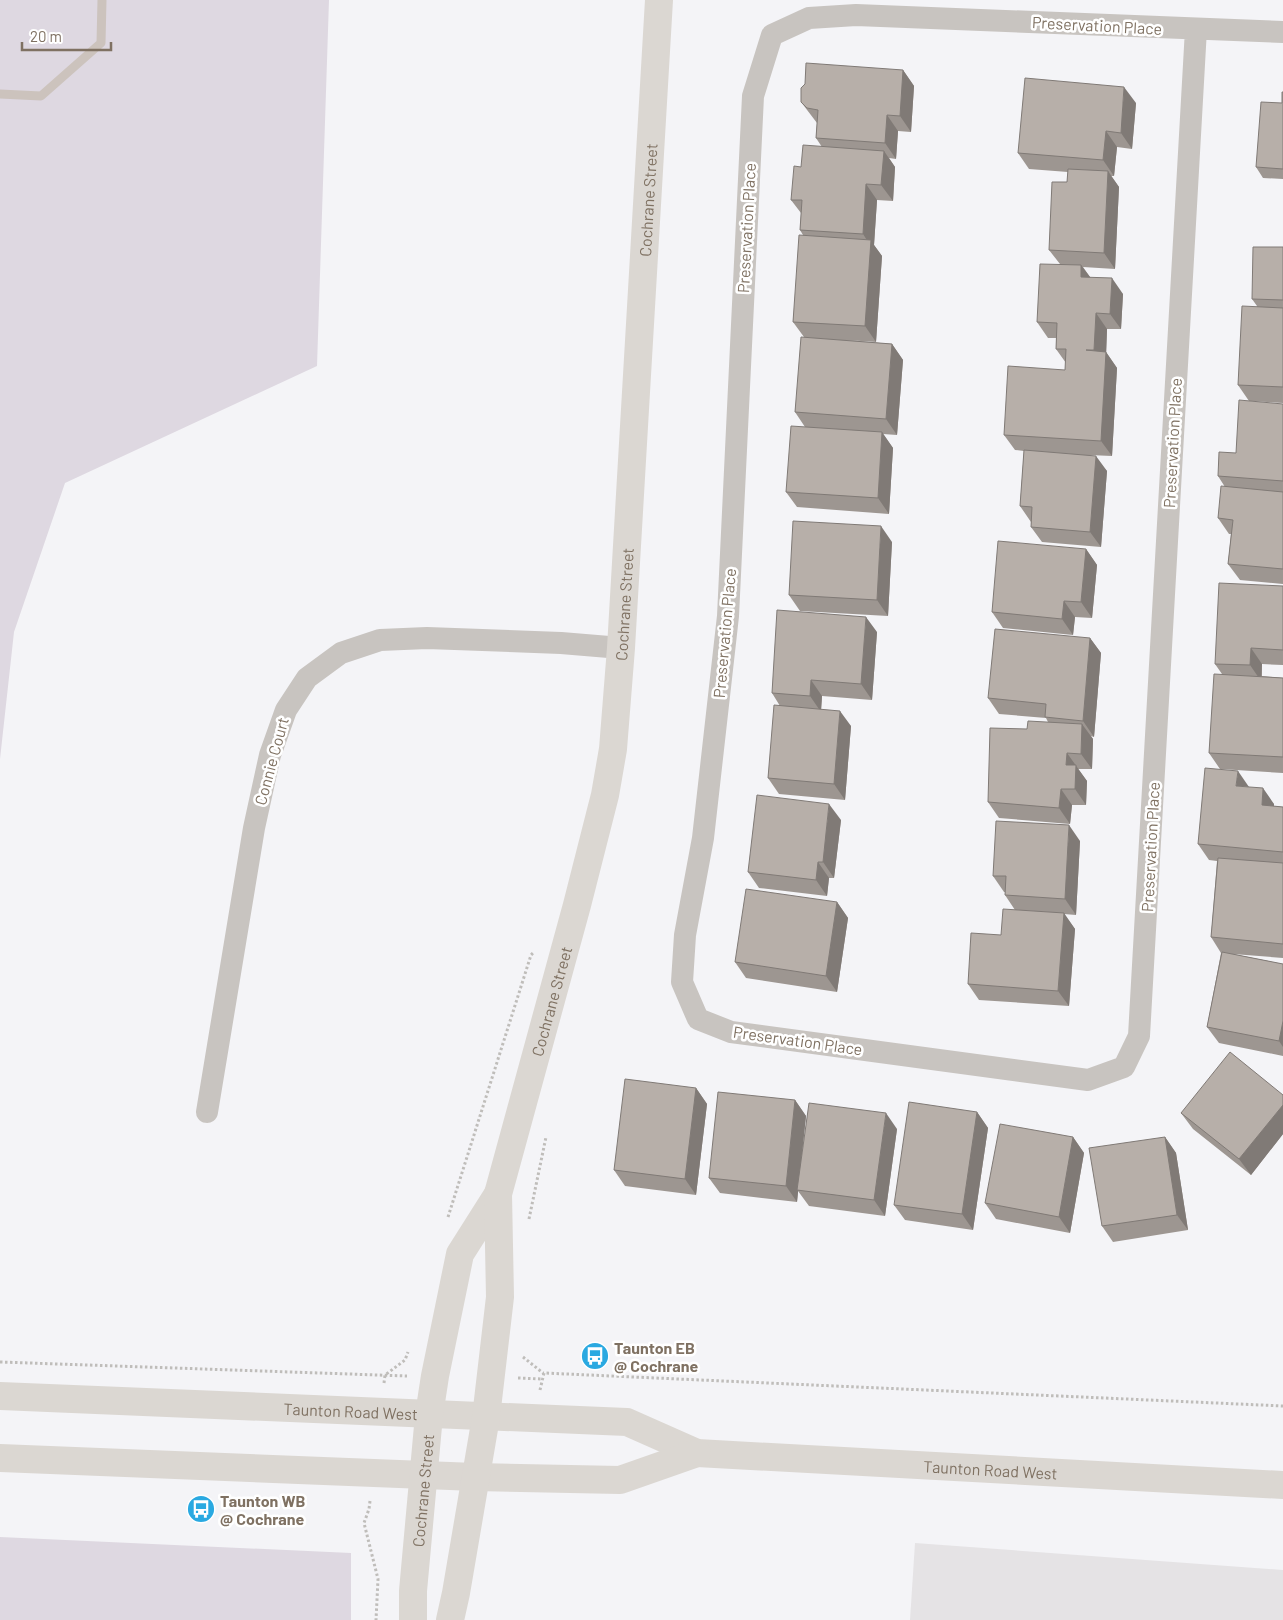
<svg xmlns="http://www.w3.org/2000/svg" width="1283" height="1620" viewBox="0 0 1283 1620" font-family="Barlow,sans-serif">
<rect width="100%" height="100%" fill="#f4f4f7"/>
<path fill="#e5e3e5" d="M915 1543 1283 1570V1620H910Z"/>
<path fill="#ded8e1" d="M0 0H329L317 366 65 483 14 632 0 759Z
M0 1537 351 1553V1620H0Z"/>
<g fill="none" stroke-linecap="round" stroke-linejoin="round">
<path stroke="#ccc3bd" stroke-width="9" d="M0 94 41 96 101 43 102 0"/>
<path stroke="#bfbdba" stroke-width="3" stroke-dasharray="2.5 2.5" stroke-linecap="butt" d="M448 1217 531 955 534 952
M529 1219 546 1137
M523 1357 543 1373
M0 1362 407 1376
M518 1378 542 1379
M384 1383 385 1375 405 1360 408 1352
M540 1390 544 1373 1283 1406
M370 1501 369 1509 364 1523 378 1579 376 1620"/>
<path stroke="#c8c4c0" stroke-width="22" d="M1196 29 1139 1036 1124 1067 1088 1080 731 1032 698 1019 682 982 685 935 703 838 728 616 753 96 772 35 809 18 856 15 1283 32
M207 1112 254 828 270 755 286 710 307 678 341 653 380 640 427 638 561 643 621 648"/>
<g stroke="#dbd7d2" stroke-width="28">
<path id="s1" d="M0 1396 627 1422 697 1453 1283 1485"/>
<path d="M0 1458 475 1477 620 1480 697 1453"/>
<path id="s2" d="M413 1620V1591L429 1415 435 1376 460 1254 498 1194"/>
<path id="s3" d="M450 1620 456 1593 486 1417 500 1297 498 1194 577 905 605 795 613 749 621 648 659 0"/>
</g>
</g>
<path fill="#9d9691" d="M903 70 914 86 911 132 898 131 896 159 889 158 895 167 893 201 877 200 874 245 882 256 876 342 846 340 892 344 903 360 897 435 883 434 893 448 889 514 797 507 786 492 805 427 795 412 804 337 793 322 803 235 800 230 801 213 791 200 801 167 822 147 816 138 817 123 801 102Z
M1283 92V179L1263 178 1256 167 1282 103Z
M1136 103 1132 149 1117 147 1114 176H1111L1119 187 1115 269 1083 267 1090 277 1123 294 1121 329H1107L1106 352 1117 368 1112 456 1089 455 1107 471 1101 547 1042 542 1031 527V522L1020 506 1024 451 1015 450 1004 435 1065 370 1066 363 1056 349V338H1048L1037 322 1060 264 1049 250 1067 182 1068 172 1029 169 1018 153Z
M1283 247V403L1249 401 1238 385 1257 306 1252 299Z
M1283 404V584L1240 580 1228 564 1231 534H1229L1218 518 1225 487 1218 476 1236 453Z
M892 542 888 616 800 611 789 595Z
M1086 549 1097 565 1092 618 1075 617 1073 635 1003 628 992 612Z
M1283 586V665L1262 664V676L1283 678V773L1220 769 1209 753 1222 674 1215 664Z
M877 632 872 700 822 696 821 709 851 726 845 800 779 794 768 778 780 706 772 693Z
M1090 638 1101 653 1094 737 1091 736 1093 739 1092 769H1078L1087 781 1086 805H1072L1070 824 999 818 988 802 1027 729 1048 722 1046 718 999 714 988 698Z
M1249 787 1274 804V806L1283 807V958L1233 954 1283 964V1056L1219 1043 1207 1027 1221 953 1211 937 1217 861 1209 860 1198 844Z
M841 820 834 878H829L827 896 759 888 748 872Z
M1080 841 1076 915 1064 914 1075 929 1069 1006 979 1000 968 984 1001 935 1015 910 1005 895V892H1004L993 876Z
M837 902 848 918 837 992 746 978 735 962Z
M696 1088 707 1104 696 1195 625 1186 614 1170Z
M1283 1095V1134L1251 1175 1193 1129 1181 1113Z
M795 1100 806 1116 801 1161 897 1129 885 1216 809 1206 798 1191 797 1202 720 1193 709 1178Z
M977 1112 988 1128 973 1230 905 1220 894 1205Z
M1073 1137 1084 1153 1070 1233 996 1219 985 1203Z
M1165 1137 1176 1153 1188 1230 1113 1242 1102 1226Z"/>
<path fill="#807a76" d="M903 70 914 86 911 132 900 116Z
M1124 87 1136 103 1132 149 1121 133Z
M887 115 898 131 896 159 885 143Z
M1106 131 1117 147 1114 176 1103 160Z
M884 151 895 167 893 201 881 185Z
M1108 171 1119 187 1115 269 1104 253Z
M866 184 877 200 874 245 882 256 876 342 865 326 870 245 863 234Z
M1081 265 1093 281 1081 277Z
M1112 278 1123 294 1121 329 1110 314Z
M1096 313 1107 329 1106 359V352L1117 368 1112 456 1101 441 1094 350Z
M892 344 903 360 897 435 886 419Z
M882 432 893 448 889 514 878 498Z
M1096 456 1107 471 1101 547 1090 532Z
M881 526 892 542 888 616 877 600Z
M1086 549 1097 565 1092 618 1081 602Z
M1064 601 1075 617 1073 635 1062 619Z
M866 617 877 632 872 700 861 684Z
M1090 638 1101 653 1094 737 1083 721Z
M1251 648 1262 664 1261 681 1250 665Z
M811 680 822 696 821 712 810 696Z
M840 711 851 726 845 800 834 784Z
M1082 724 1093 739 1092 769 1081 754Z
M1067 753 1087 781 1086 805 1075 789 1066 765Z
M1238 771 1249 787 1236 786Z
M1263 788 1274 804 1273 821 1262 805Z
M1061 789 1072 805 1070 824 1059 808Z
M829 804 841 820 834 878 823 862Z
M1069 825 1080 841 1076 915 1065 899Z
M818 862 829 878 827 896 816 880Z
M837 902 848 918 837 992 826 976Z
M1064 913 1075 929 1069 1006 1058 991Z
M1283 1021V1047L1279 1041Z
M696 1088 707 1104 696 1195 685 1179Z
M795 1100 806 1116 797 1202 786 1186Z
M1283 1105V1134L1251 1175 1239 1159Z
M977 1112 988 1128 973 1230 962 1214Z
M886 1113 897 1129 885 1216 874 1200Z
M1073 1137 1084 1153 1070 1233 1059 1217Z
M1165 1137 1176 1153 1188 1230 1177 1215Z"/>
<path fill="#b7afa9" stroke="#807a76" d="M806 63 903 70 900 116 887 115 885 143 816 138 818 110 807 108 801 102V88L805 84Z
M1025 78 1124 87 1121 133 1106 131 1103 160 1018 153Z
M1282 92H1283V169L1256 167 1261 102 1282 103Z
M803 145 884 151 881 185 866 184 863 234 800 230 802 200H791L794 166 801 167Z
M1068 169 1108 171 1104 253 1049 250 1052 182H1067Z
M799 235 871 240 865 326 793 322Z
M1253 247H1283V300L1252 299Z
M1040 264 1081 265V277L1112 278 1110 314 1096 313 1094 350H1086L1106 352 1101 441 1004 435 1008 366 1065 370 1066 349H1056L1057 323 1037 322Z
M1242 306 1283 308V387L1238 385Z
M801 337 892 344 886 419 795 412Z
M1239 400 1283 404V481L1218 476 1219 452 1236 453Z
M791 426 882 432 878 498 786 492Z
M1024 450 1096 456 1090 532 1031 527 1032 507 1020 506Z
M1221 486 1283 492V569L1228 564 1233 520 1218 518Z
M793 521 881 526 877 600 789 595Z
M998 541 1086 549 1081 602 1064 601 1062 619 992 612Z
M1219 583 1283 586V650L1251 648 1250 665 1215 664Z
M777 610 866 617 861 684 811 680 810 696 772 693Z
M995 629 1090 638 1083 721 1045 717 1046 704 988 698Z
M1214 674 1283 678V757L1209 753Z
M774 705 840 711 834 784 768 778Z
M1028 721 1082 724 1081 754 1067 753 1066 765H1076L1075 789H1061L1059 808 988 802 990 728 1027 729Z
M1205 768 1238 771 1236 786 1263 788 1262 805 1283 807V852L1198 844Z
M757 795 829 804 823 862H818L816 880 748 872Z
M996 821 1069 825 1065 899 1005 895 1006 876H993Z
M1218 858 1283 863V944L1211 937Z
M746 889 837 902 826 976 735 962Z
M1003 909 1064 913 1058 991 968 984 971 933 1001 935Z
M1222 952 1283 964V1021L1279 1041 1207 1027Z
M1230 1052 1283 1095V1105L1239 1159 1181 1113Z
M625 1079 696 1088 685 1179 614 1170Z
M718 1092 795 1100 786 1186 709 1178Z
M909 1102 977 1112 962 1214 894 1205Z
M809 1103 886 1113 874 1200 797 1190Z
M1000 1124 1073 1137 1059 1217 985 1203Z
M1165 1137 1177 1215 1102 1226 1089 1148Z"/>
<defs>
<symbol id="bus-disc" viewBox="-11 -11 22 22"><circle r="9.5" fill="#2aa9e1" stroke="#fff"/><path d="M-5-6H5V4H4V6H2V4H-2V6H-4V4H-5ZM-3.5-4V0h7V-4ZM-3.5 1.2v1.5H-2V1.2ZM2 1.2v1.5H3.5V1.2Z" fill="#fff"/></symbol>
</defs>
<g fill-rule="evenodd">
<use href="#bus-disc" x="579" y="1340" width="32" height="32"/>
<use href="#bus-disc" x="185" y="1493" width="32" height="32"/>
</g>
<g text-anchor="middle" dominant-baseline="central" stroke-width="5" stroke-linejoin="round" paint-order="stroke">
<g font-size="16" fill="#7f7162" stroke="#fff">
<text transform="translate(1097 25) rotate(3)">Preservation Place</text>
<text stroke="none"><textPath href="#s3" startOffset="1440">Cochrane Street</textPath></text>
<text transform="translate(746 228) rotate(-87)">Preservation Place</text>
<text transform="translate(1172 443) rotate(-87)">Preservation Place</text>
<text stroke="none"><textPath href="#s3" startOffset="1035">Cochrane Street</textPath></text>
<text transform="translate(724 633) rotate(-85)">Preservation Place</text>
<text transform="translate(271 761) rotate(-75)">Connie Court</text>
<text transform="translate(1150 847) rotate(-87)">Preservation Place</text>
<text stroke="none"><textPath href="#s3" startOffset="630">Cochrane Street</textPath></text>
<text transform="translate(798 1040) rotate(8)">Preservation Place</text>
<text stroke="none"><textPath href="#s1" startOffset="351">Taunton Road West</textPath></text>
<text stroke="none"><textPath href="#s1" startOffset="998">Taunton Road West</textPath></text>
<text stroke="none"><textPath href="#s2" startOffset="130">Cochrane Street</textPath></text>
</g>
<g font-size="16" font-weight="bold" fill="#7f7162" stroke="#fff" text-anchor="start">
<text x="614" y="1347">Taunton EB<tspan x="614" dy="18">@ Cochrane</tspan></text>
<text x="220" y="1500">Taunton WB<tspan x="220" dy="18">@ Cochrane</tspan></text>
</g>
</g>
<path d="M22 42v8h89v-8" fill="none" stroke="#7f7162" stroke-width="2.5"/>
<text x="30" y="42" font-size="15" fill="#7f7162" stroke="#ffffff" stroke-width="4" paint-order="stroke">20 m</text>
</svg>
